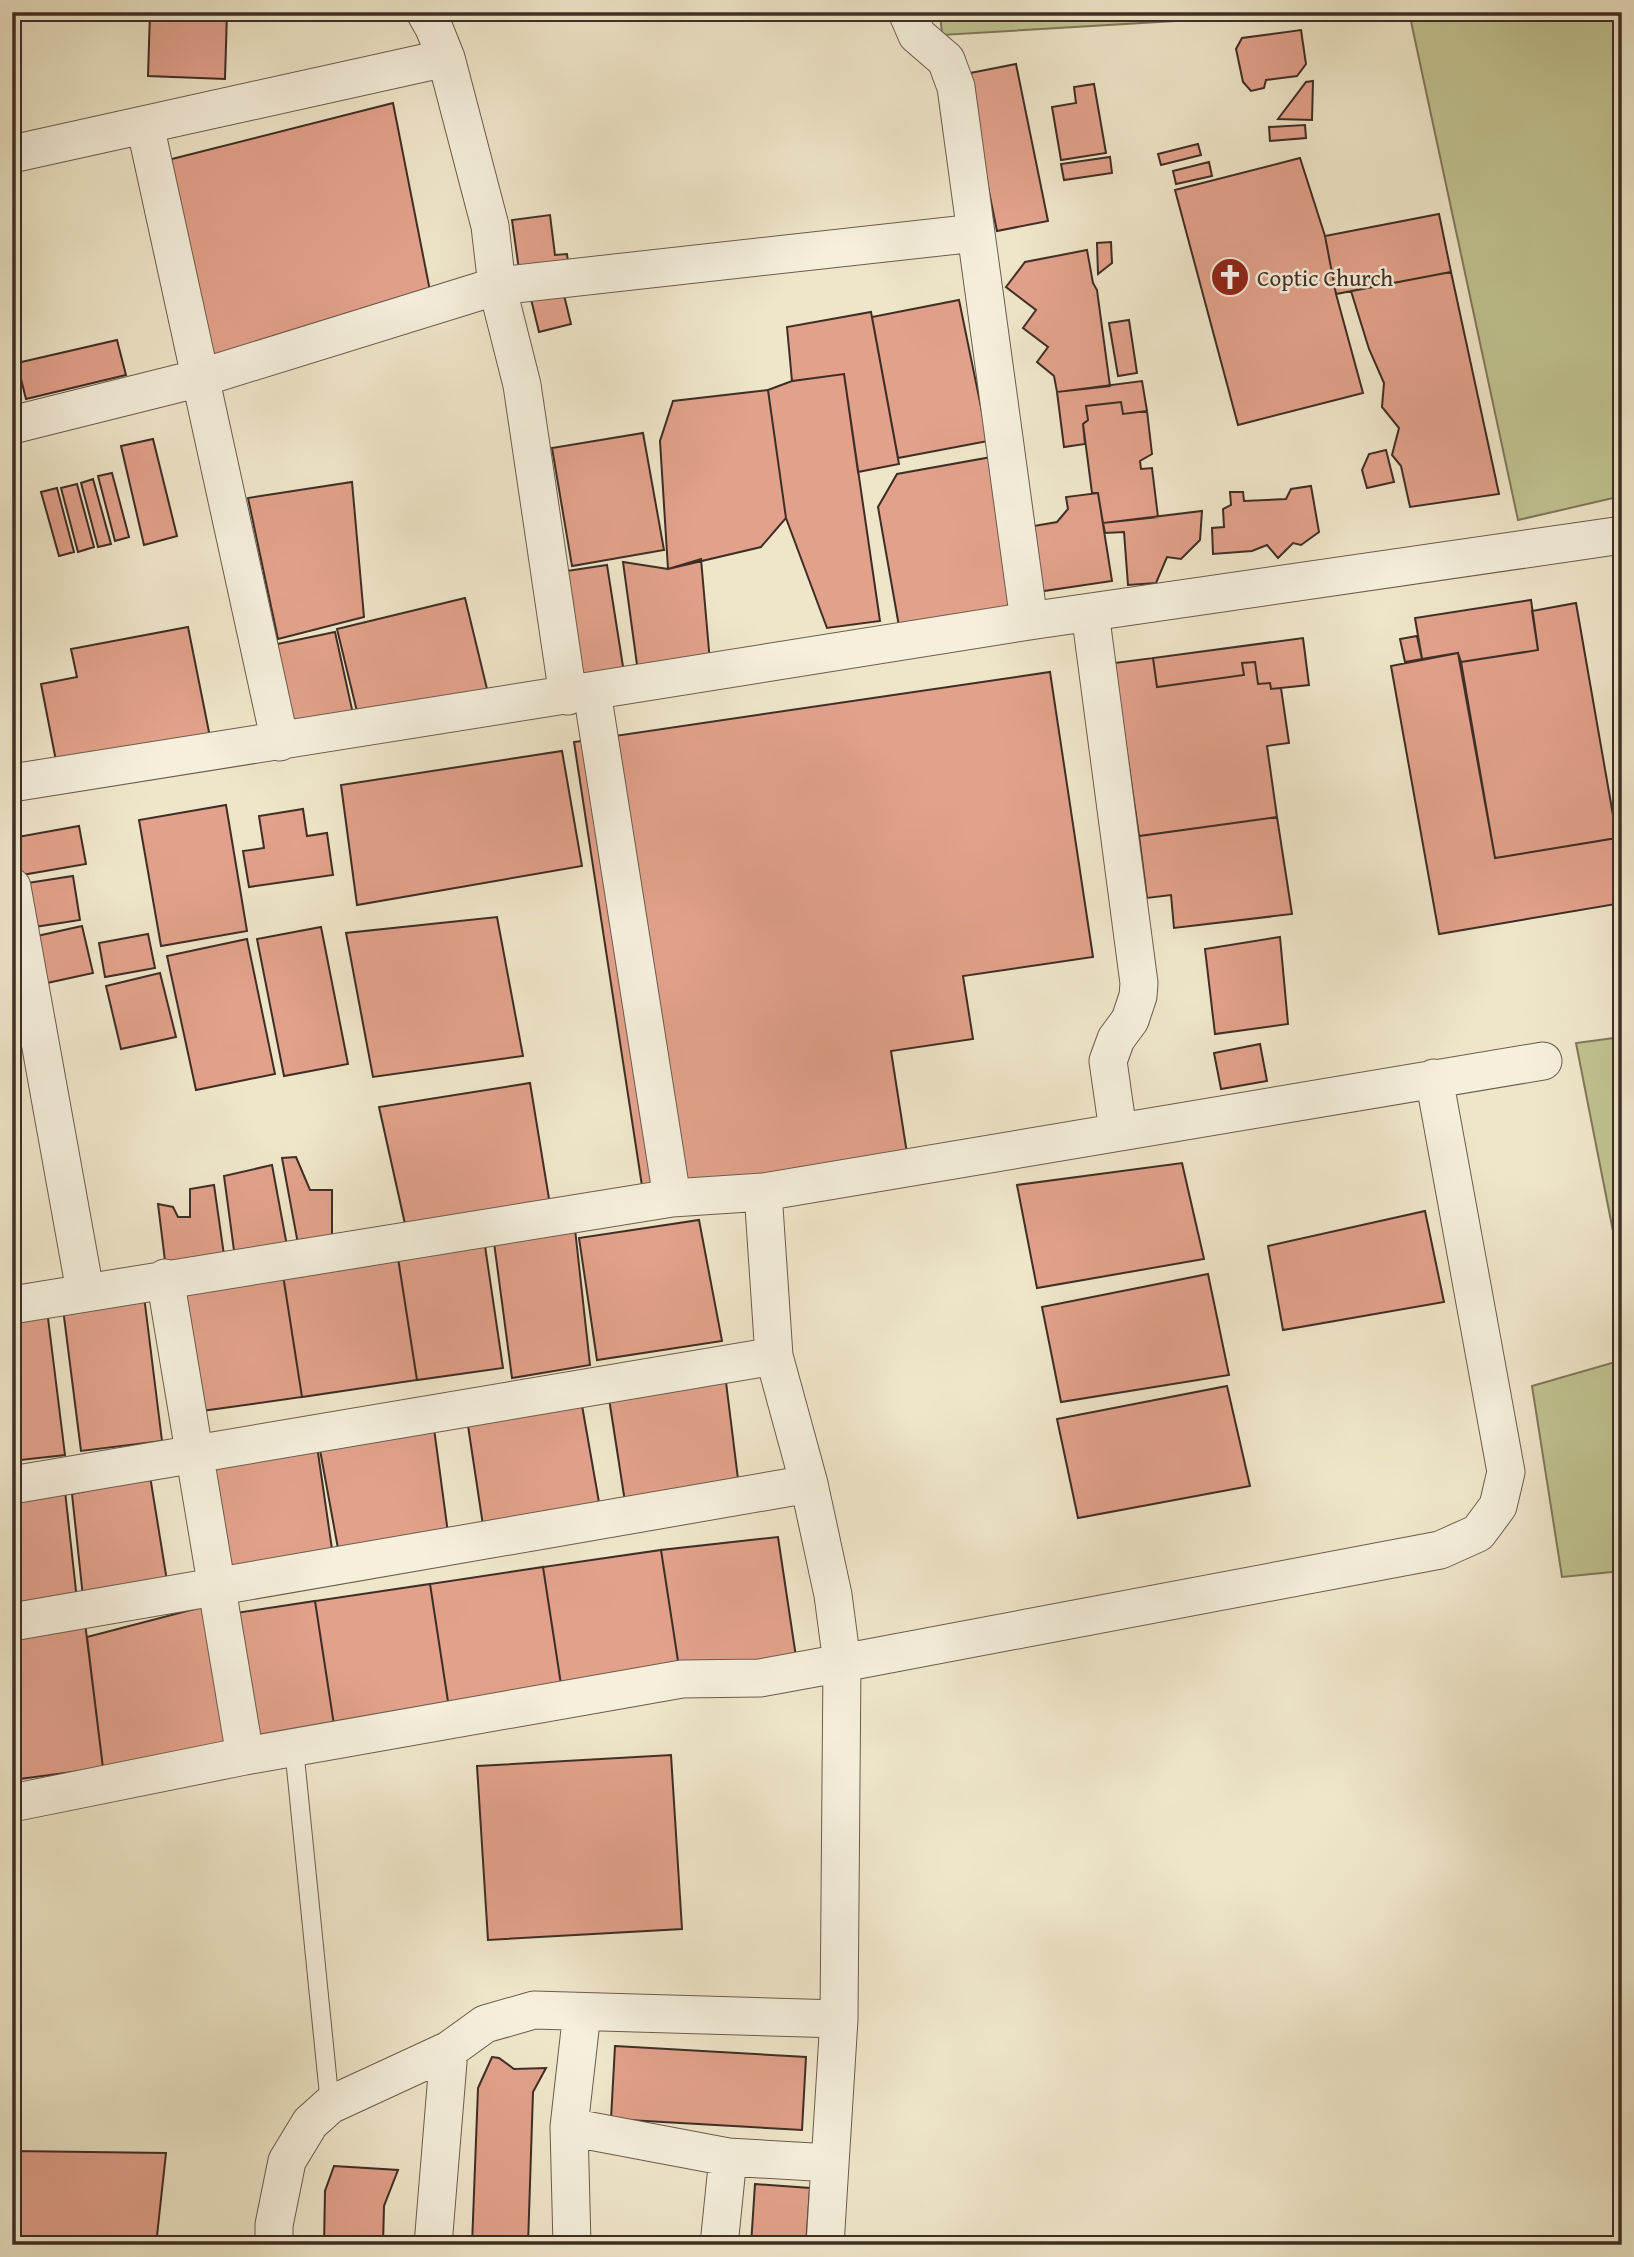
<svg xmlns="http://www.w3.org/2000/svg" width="1634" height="2257" viewBox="0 0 1634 2257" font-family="'Gentium Book Plus',serif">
<rect width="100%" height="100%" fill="#efe6c9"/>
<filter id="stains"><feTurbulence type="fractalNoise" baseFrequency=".00286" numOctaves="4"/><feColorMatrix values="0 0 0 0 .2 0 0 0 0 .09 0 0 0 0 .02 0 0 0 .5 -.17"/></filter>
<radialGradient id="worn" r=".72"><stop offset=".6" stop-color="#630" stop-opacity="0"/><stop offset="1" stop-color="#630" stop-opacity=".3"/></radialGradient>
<path fill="#c0c391" stroke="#80785b" stroke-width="2" d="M940 12H1325L942 35Z
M1409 12H1622V496L1518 520Z
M1622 1037V1277L1576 1043Z
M1622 1360V1571L1562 1577 1532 1386Z"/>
<path fill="#e2a18b" stroke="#3f2e25" stroke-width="2" d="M150 12H227L225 79 148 76Z
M1301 30 1306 64 1297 76 1266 80 1264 88 1251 91 1243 82 1236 49 1242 38Z
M1016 64 1048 221 997 231 965 74Z
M1313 81 1312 120 1278 119 1306 82Z
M1094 84 1106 153 1061 160 1052 107 1076 103 1074 87Z
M393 103 432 301 212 365 160 162Z
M1305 125 1306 138 1270 141 1269 127Z
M1198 144 1201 155 1161 165 1158 154Z
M1110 157 1112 173 1064 180 1061 164Z
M1300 158 1325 236 1336 294 1363 393 1238 425 1175 190Z
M1209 162 1212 176 1176 184 1173 171Z
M1439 214 1451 272 1336 294 1325 236Z
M550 215 555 255 567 254 569 270 520 277 512 220Z
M1111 242 1112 263 1098 274 1097 243Z
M1087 250 1093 283 1097 290 1110 386 1057 392 1054 376 1037 362 1048 347 1023 328 1036 310 1006 287 1025 262Z
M1451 272 1499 494 1410 507 1401 466 1392 455 1399 428 1382 407 1384 383 1369 349 1351 291Z
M530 295H564L571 324 539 332Z
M959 300 988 441 898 458 872 317Z
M871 312 899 464 858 472 844 374 792 381 787 327Z
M1129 320 1137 373 1118 376 1109 323Z
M117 340 126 375 26 399 17 363Z
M844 374 880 621 827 628 786 518 768 390 792 381Z
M1142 381 1147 411 1123 414 1121 402 1086 406 1088 420 1083 424 1085 444 1064 447 1057 392Z
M768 390 786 518 761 547 668 569 660 441 673 401Z
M1121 402 1123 414 1147 411 1152 454 1140 461 1141 469 1152 468 1158 517 1103 523 1098 493H1092L1083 424 1088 420 1086 406Z
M643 433 664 550 572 566 552 448Z
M153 439 177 536 144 545 121 446Z
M1386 450 1394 482 1367 488 1362 470 1369 454Z
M997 456 1021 591 1006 615 900 632 878 507 897 474Z
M112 473 129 537 115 541 98 476Z
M93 479 111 544 98 547 81 483Z
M352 482 364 617 278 639 248 498Z
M77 484 94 547 78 552 61 488Z
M1311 486 1319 532 1301 545 1293 543 1278 558 1267 545 1252 551 1213 554 1212 528 1224 527 1223 509 1231 505 1230 492H1243L1244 501 1286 499 1291 489Z
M57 488 74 552 59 556 41 492Z
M1098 493 1112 581 1037 592 1028 527 1057 522 1068 509 1066 497Z
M1202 511 1200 540 1181 559 1167 557 1156 583 1128 585 1124 532 1105 533 1103 523Z
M12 537 18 560 12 561Z
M701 559 710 662 638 672 623 562 668 569Z
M607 565 624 673 578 681 560 572Z
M465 598 488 693 360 724 337 629Z
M1531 600 1538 650 1461 662 1458 653 1422 659 1415 618Z
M1576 603 1617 838 1495 858 1461 662 1538 650 1532 611Z
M188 627 211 742 58 771 41 684 77 677 71 649Z
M335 632 355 723 283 738 263 647Z
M1417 636 1422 659 1405 662 1400 639Z
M1303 638 1309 685 1271 689 1270 683 1258 684 1255 662 1242 663 1244 675 1157 687 1153 658Z
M1458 653 1495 858 1617 838 1622 862V903L1439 934 1391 666Z
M1153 658 1157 687 1244 675 1242 663 1255 662 1258 684 1270 683 1271 689 1281 688 1289 743 1267 746 1277 817 1139 836 1114 663Z
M1050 672 1093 957 963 976 973 1039 891 1051 908 1160 644 1199 574 742Z
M562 751 582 866 357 905 341 785Z
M226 805 247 931 161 946 139 820Z
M303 809 307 836 327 833 333 875 249 887 243 851 264 848 259 816Z
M1277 817 1292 914 1174 928 1171 895 1147 898 1139 836Z
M79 826 86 864 16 876 12 858V838Z
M73 876 80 920 28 928 21 884Z
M497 917 523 1056 373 1077 346 933Z
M82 926 93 973 38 985 28 938Z
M321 927 348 1064 284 1076 257 939Z
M148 934 155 968 105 977 99 943Z
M1280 937 1288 1024 1215 1034 1205 949Z
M247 939 275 1074 196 1090 167 956Z
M160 973 176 1037 121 1049 106 986Z
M1260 1044 1267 1081 1221 1089 1214 1053Z
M530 1083 551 1211 407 1233 379 1107Z
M296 1157 310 1190H332V1240L298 1244 282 1158Z
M1182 1163 1204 1259 1037 1288 1017 1185Z
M272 1165 287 1246 235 1258 224 1176Z
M214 1185 224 1255 166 1269 158 1204 173 1207 178 1217H190V1189Z
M1425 1211 1444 1302 1283 1330 1268 1246Z
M699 1220 722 1341 597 1360 579 1238Z
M575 1229 590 1365 512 1378 493 1235Z
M485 1246 503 1368 417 1380 398 1258Z
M398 1258 417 1380 302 1397 283 1275Z
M1208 1274 1229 1375 1061 1402 1042 1307Z
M283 1275 302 1397 194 1412 176 1291Z
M144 1296 162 1441 81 1451 62 1301Z
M47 1310 65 1455 12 1461V1312Z
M725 1374 738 1479 625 1502 608 1392Z
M1227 1386 1250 1486 1078 1518 1057 1419Z
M580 1394 600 1508 484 1532 467 1419Z
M433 1421 448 1533 339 1554 318 1439Z
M316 1439 333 1556 221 1581 202 1460Z
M150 1476 167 1581 83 1597 72 1494Z
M65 1491 77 1600 12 1610V1500Z
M778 1537 796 1657 680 1674 661 1550Z
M661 1550 680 1674 562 1691 543 1567Z
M543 1567 562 1691 449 1708 430 1584Z
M430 1584 449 1708 334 1725 315 1601Z
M315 1601 334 1725 249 1738 229 1614Z
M210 1605 228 1751 103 1768 87 1637Z
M85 1623 103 1768 12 1780V1637Z
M671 1755 682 1929 488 1940 477 1766Z
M615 2046 806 2057 802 2130 611 2119Z
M492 2057 499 2058 514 2069 546 2068 533 2092 528 2245H472L478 2088Z
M12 2151 166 2153 156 2245H12Z
M334 2166 398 2170 384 2206 383 2245H324L325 2191Z
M755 2184 810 2188 806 2245H751Z"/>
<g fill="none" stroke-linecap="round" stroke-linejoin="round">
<defs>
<path id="service" d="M294 1748 330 2105"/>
<path id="minor" d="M425 12 434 28 446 58 490 226 497 286 522 385 568 696
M907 12 917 35 946 60 956 87 1029 621
M145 125 280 742
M12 154 446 58
M12 425 200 378 497 286 976 233
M1090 612 1139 983 1138 996 1130 1020 1116 1039 1108 1061 1118 1131
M592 692 672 1198
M12 783 1029 621 1622 535
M12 887 85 1291
M763 1192 774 1356 809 1484 833 1595 842 1663 839 2019 825 2245
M165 1278 245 1756
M12 1305 672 1198 763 1192 1543 1061
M12 1485 774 1356
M12 1622 809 1484
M12 1803 245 1756 682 1679 760 1678 842 1663 1440 1550 1478 1533 1498 1506 1506 1472 1434 1078
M569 2127 728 2157 830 2163
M274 2245V2225L287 2161 310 2123 330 2105 449 2050 485 2024 534 2010 839 2019
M433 2245 449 2050
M572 2245 569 2127 582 2012
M719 2245 728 2157"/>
</defs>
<use href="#service" stroke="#6b5c4e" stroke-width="20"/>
<use href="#minor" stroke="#6b5c4e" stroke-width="39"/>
<use href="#service" stroke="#f5efdc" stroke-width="18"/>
<use href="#minor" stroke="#f5efdc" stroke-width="37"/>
</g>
<defs>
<symbol id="church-disc" viewBox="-11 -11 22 22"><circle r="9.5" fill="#8f2418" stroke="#f5efdc"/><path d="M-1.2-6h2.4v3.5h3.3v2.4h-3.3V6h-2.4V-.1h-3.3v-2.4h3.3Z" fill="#fff"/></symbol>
</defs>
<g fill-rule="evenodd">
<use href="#church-disc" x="1208" y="255" width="44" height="44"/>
</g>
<g text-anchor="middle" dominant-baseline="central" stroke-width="5" stroke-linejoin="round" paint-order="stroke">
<g font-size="23" fill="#3f2e25" stroke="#f5efdc" text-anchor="start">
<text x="1257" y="277">Coptic Church</text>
</g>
</g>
<rect width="1634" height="2257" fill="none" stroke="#efe6c9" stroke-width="42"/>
<rect x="14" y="14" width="1606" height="2229" fill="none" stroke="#3f2e25" stroke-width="3.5"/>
<rect x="21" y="21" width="1592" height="2215" fill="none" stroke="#3f2e25" stroke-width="2"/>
<rect width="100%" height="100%" filter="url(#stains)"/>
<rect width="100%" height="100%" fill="url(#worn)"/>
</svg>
